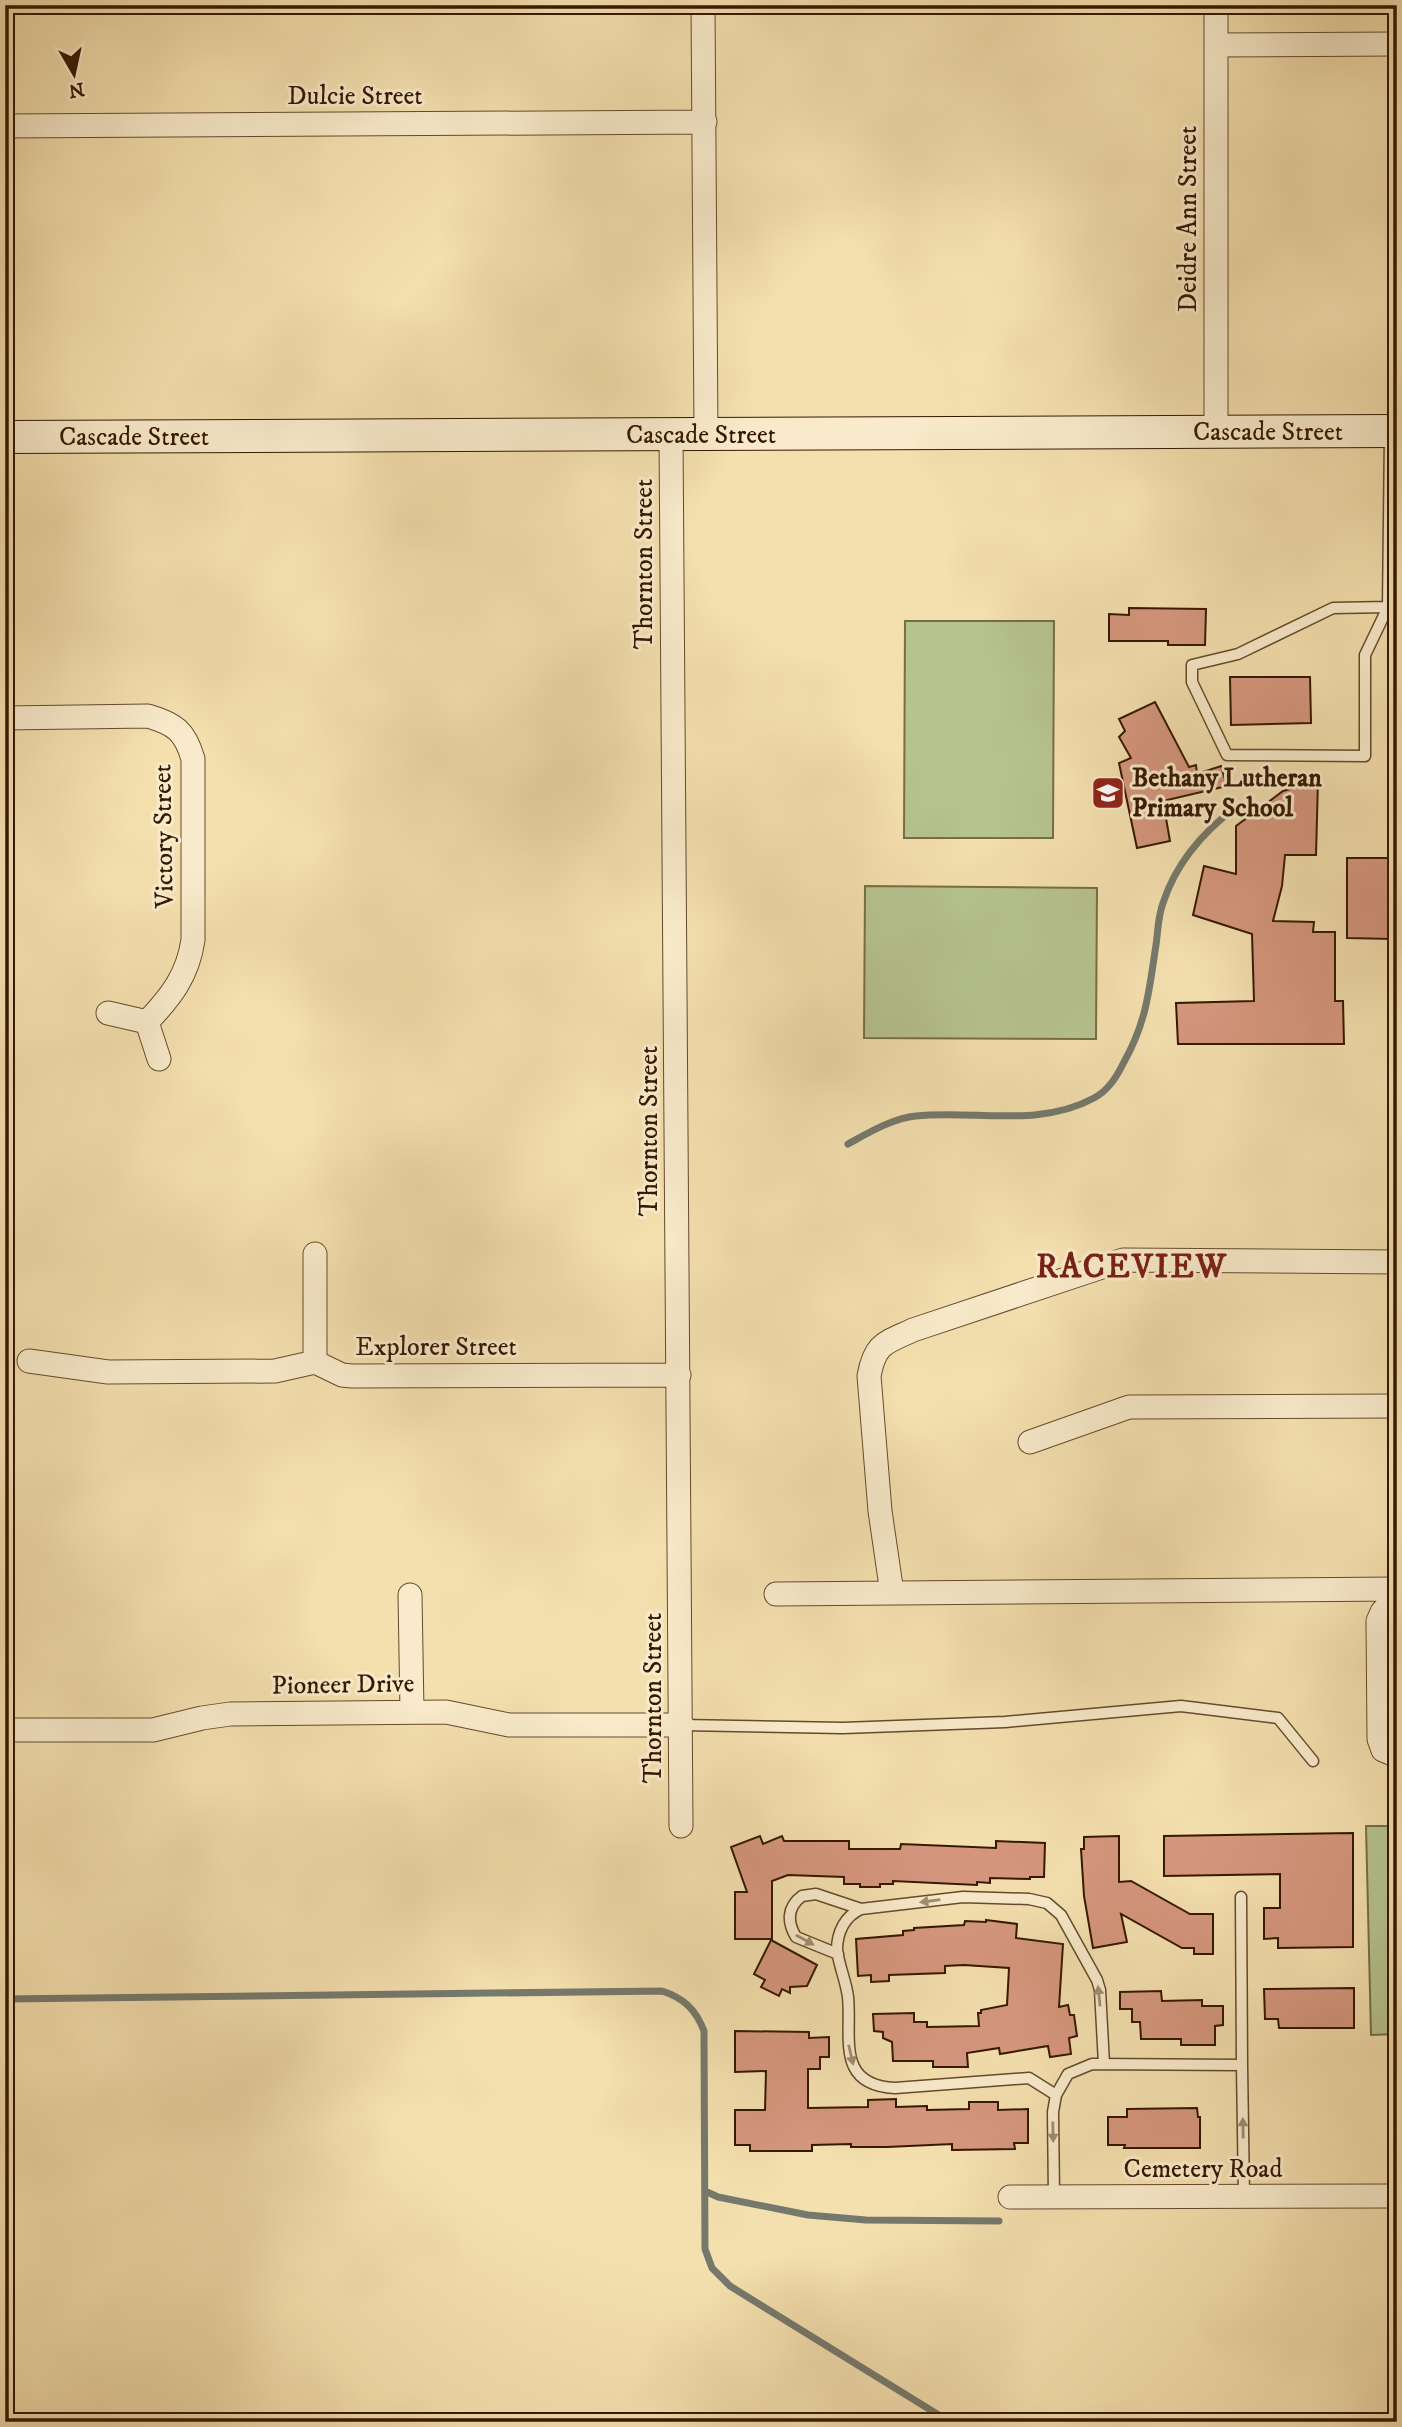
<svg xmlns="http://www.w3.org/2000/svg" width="1402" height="2427" viewBox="0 0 1402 2427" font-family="'IM FELL DW Pica',serif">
<rect width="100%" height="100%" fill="#f4dfae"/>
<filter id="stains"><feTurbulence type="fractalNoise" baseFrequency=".00286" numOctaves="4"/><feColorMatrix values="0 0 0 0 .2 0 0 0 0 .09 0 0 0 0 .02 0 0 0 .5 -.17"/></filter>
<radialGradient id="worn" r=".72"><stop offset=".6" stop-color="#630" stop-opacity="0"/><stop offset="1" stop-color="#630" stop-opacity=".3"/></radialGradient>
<path fill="#b6c38e" stroke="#766e47" stroke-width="2" d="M905 621H1054L1053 838H904Z
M865 886 1097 888 1096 1039 864 1038Z
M1366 1826H1397V2034L1371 2035Z"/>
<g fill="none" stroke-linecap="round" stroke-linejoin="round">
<path stroke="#75796c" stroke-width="7" d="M848 1144C868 1133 893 1118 916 1116 975 1110 1039 1128 1094 1098 1109 1090 1117 1076 1124 1062 1147 1021 1149 990 1156 945 1158 931 1158 916 1163 903 1176 863 1203 832 1236 807
M5 1999 662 1991C684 1998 696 2010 704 2031L705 2249 712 2268 730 2286 950 2422
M705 2191 718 2197 808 2215 866 2220 999 2221"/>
</g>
<path fill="#d5967d" stroke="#351800" stroke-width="2" d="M1129 608 1206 609 1205 645H1168V641H1109V614L1129 615Z
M1230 677H1310L1311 723 1231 725Z
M1155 702 1189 767 1196 765 1197 774 1221 766 1227 786 1163 801 1170 841 1137 848 1119 763 1131 758 1119 737 1125 731 1119 719Z
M1318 781 1316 855H1285L1282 886 1273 921 1314 922 1313 932H1335V1001H1343L1344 1044H1178L1176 1003 1254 1001 1252 934 1193 915 1204 866 1236 874V826L1283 791Z
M1347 858H1390L1393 939 1347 938Z
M1353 1833V1947L1278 1948V1938L1264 1939V1908H1280V1874L1164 1876V1836Z
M760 1836 763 1844 782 1836 784 1841H849V1849H900L901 1844 996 1848V1841L1045 1843 1044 1877H1030V1879L990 1878V1883L977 1882V1885L893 1881V1884H880V1887H860V1884H844V1877L788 1875 772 1881V1939H735V1892H747L731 1847Z
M1119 1836V1882L1131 1881 1190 1914H1213V1954H1194V1948H1182L1121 1914 1127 1942 1093 1948 1084 1896 1081 1849H1084V1837Z
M986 1920 1017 1924 1016 1938 1063 1944 1059 2007 1068 2005 1070 2015H1074L1077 2036 1069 2038 1071 2054 1050 2057 1048 2046 1000 2054 999 2048 967 2053 968 2067H933V2061H893L892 2042 883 2038V2032L874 2031 873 2014 914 2013V2022H927V2027L979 2026 978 2013H981V2010L1007 2005 1009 1968 964 1965 945 1966V1973L889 1975V1981L871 1982V1975L858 1976 856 1939 903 1935V1931L914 1930V1928L964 1925 965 1921 986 1922Z
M771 1940 817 1965 807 1986 790 1987V1993L782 1989 779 1996 761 1987 765 1980 754 1974Z
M1354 1988V2028H1279L1278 2019H1265L1264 1989Z
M1161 1991 1162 2001 1202 2000V2006H1223V2025L1215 2026V2045H1181V2039H1141L1140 2022H1132V2009H1120V1992Z
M735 2031 809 2032V2038L829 2037V2057H820V2069H808V2108L868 2107V2100L896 2099V2107L927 2106V2110L969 2109V2102H998V2110L1028 2109V2143H1014L1015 2149 952 2150V2144L887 2147H851V2144L812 2145V2151H750V2145H735V2110H765L766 2071 735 2072Z
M1197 2108 1198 2117H1200V2148H1124L1125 2145H1108V2117H1127V2109Z"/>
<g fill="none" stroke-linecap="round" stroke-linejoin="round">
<defs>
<path id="service" d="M1388 607 1333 608 1238 654 1192 665V682L1227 755 1365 756V655L1388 607 1390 434
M682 1725 843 1728 1005 1722 1181 1706 1278 1718 1313 1761
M1241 1897 1242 2065
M838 1954 796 1937C787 1922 787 1907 802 1896L816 1894 861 1909
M1056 2095 1029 2078 895 2088C835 2085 852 2037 848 1997 846 1981 839 1966 837 1950 837 1932 845 1916 861 1909L963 1897 1029 1899 1047 1903 1061 1915 1097 1980 1100 1990 1104 2064
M1054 2197 1053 2112 1056 2095 1068 2074 1092 2064 1242 2065 1244 2196"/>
<path id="minor" d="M703 5 706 435
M1216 45 1397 44
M5 126 705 122
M1216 432V5
M671 435 681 1826
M5 718 148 716C175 724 185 731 193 759V940C188 975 171 997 147 1022
M108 1013 147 1022 159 1059
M29 1361 108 1372 275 1371 315 1362 342 1375 352 1376 679 1375
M315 1362V1254
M1030 1442 1129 1407 1397 1406
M892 1593 880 1511 869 1376C875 1343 885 1343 913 1330L1123 1260 1397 1262
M776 1594 1397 1589
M410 1595 412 1711
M1397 1595 1382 1612 1378 1621 1379 1739 1383 1750 1397 1756
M5 1730H153L202 1718 230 1714 446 1712 509 1725H682
M1010 2197 1397 2196"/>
<path id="secondary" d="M5 437 1397 431"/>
</defs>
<use href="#service" stroke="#654a2c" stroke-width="13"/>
<use href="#minor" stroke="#654a2c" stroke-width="25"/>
<use href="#secondary" stroke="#351800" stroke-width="34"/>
<use href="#service" stroke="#f8eaca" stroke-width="10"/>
<use href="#minor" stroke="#f8eaca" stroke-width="23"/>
<use href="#secondary" stroke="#f8eaca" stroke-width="32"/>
</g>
<defs><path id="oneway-solid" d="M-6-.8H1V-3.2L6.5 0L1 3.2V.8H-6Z" transform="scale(1.75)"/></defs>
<g fill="#a08c6f">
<use href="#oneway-solid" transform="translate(930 1901) rotate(172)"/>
<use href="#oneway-solid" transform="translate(805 1940) rotate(29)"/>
<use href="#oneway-solid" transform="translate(1099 1996) rotate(-96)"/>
<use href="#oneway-solid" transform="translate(851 2055) rotate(77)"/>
<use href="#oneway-solid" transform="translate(1243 2128) rotate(-91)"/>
<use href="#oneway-solid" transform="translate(1053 2132) rotate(89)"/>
</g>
<defs>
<symbol id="school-square" viewBox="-11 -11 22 22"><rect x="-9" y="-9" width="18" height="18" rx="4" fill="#8f2418" stroke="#f8eaca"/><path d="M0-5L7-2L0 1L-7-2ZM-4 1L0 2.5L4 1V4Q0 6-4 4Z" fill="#fff"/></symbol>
</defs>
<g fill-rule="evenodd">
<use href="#school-square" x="1089" y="774" width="38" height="38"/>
</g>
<g text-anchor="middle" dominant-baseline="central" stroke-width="6" stroke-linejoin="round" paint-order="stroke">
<g font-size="26" fill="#351800" stroke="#f8eaca">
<text x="355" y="96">Dulcie Street</text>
<text transform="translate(1188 219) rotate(-90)">Deidre Ann Street</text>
<text x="1268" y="432">Cascade Street</text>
<text x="701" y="435">Cascade Street</text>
<text x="134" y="437">Cascade Street</text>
<text transform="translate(644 564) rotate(-90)">Thornton Street</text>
<text transform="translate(164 836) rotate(-91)">Victory Street</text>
<text transform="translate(649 1131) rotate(-90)">Thornton Street</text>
<text x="436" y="1347">Explorer Street</text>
<text transform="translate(343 1685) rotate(-1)">Pioneer Drive</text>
<text transform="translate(653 1698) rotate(-90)">Thornton Street</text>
<text x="1203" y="2169">Cemetery Road</text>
</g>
<g font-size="26" font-weight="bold" fill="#351800" stroke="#f8eaca" text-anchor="start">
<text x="1132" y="778">Bethany Lutheran<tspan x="1132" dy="30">Primary School</tspan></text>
</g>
<g font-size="33" font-weight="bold" letter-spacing="2" fill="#7a1f14" stroke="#f8eaca">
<text x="1132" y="1267">RACEVIEW</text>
</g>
</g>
<rect width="1402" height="2427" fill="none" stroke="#f4dfae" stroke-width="28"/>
<rect x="7" y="7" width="1388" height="2413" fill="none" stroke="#351800" stroke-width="3.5"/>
<rect x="14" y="14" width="1374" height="2399" fill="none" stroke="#351800" stroke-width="2"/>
<g transform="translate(74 74) rotate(171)" stroke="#f8eaca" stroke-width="5" paint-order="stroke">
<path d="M0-5L12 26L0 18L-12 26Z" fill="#351800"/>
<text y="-10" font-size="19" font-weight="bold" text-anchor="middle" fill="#351800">N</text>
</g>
<rect width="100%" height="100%" filter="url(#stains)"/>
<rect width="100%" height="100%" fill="url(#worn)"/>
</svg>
